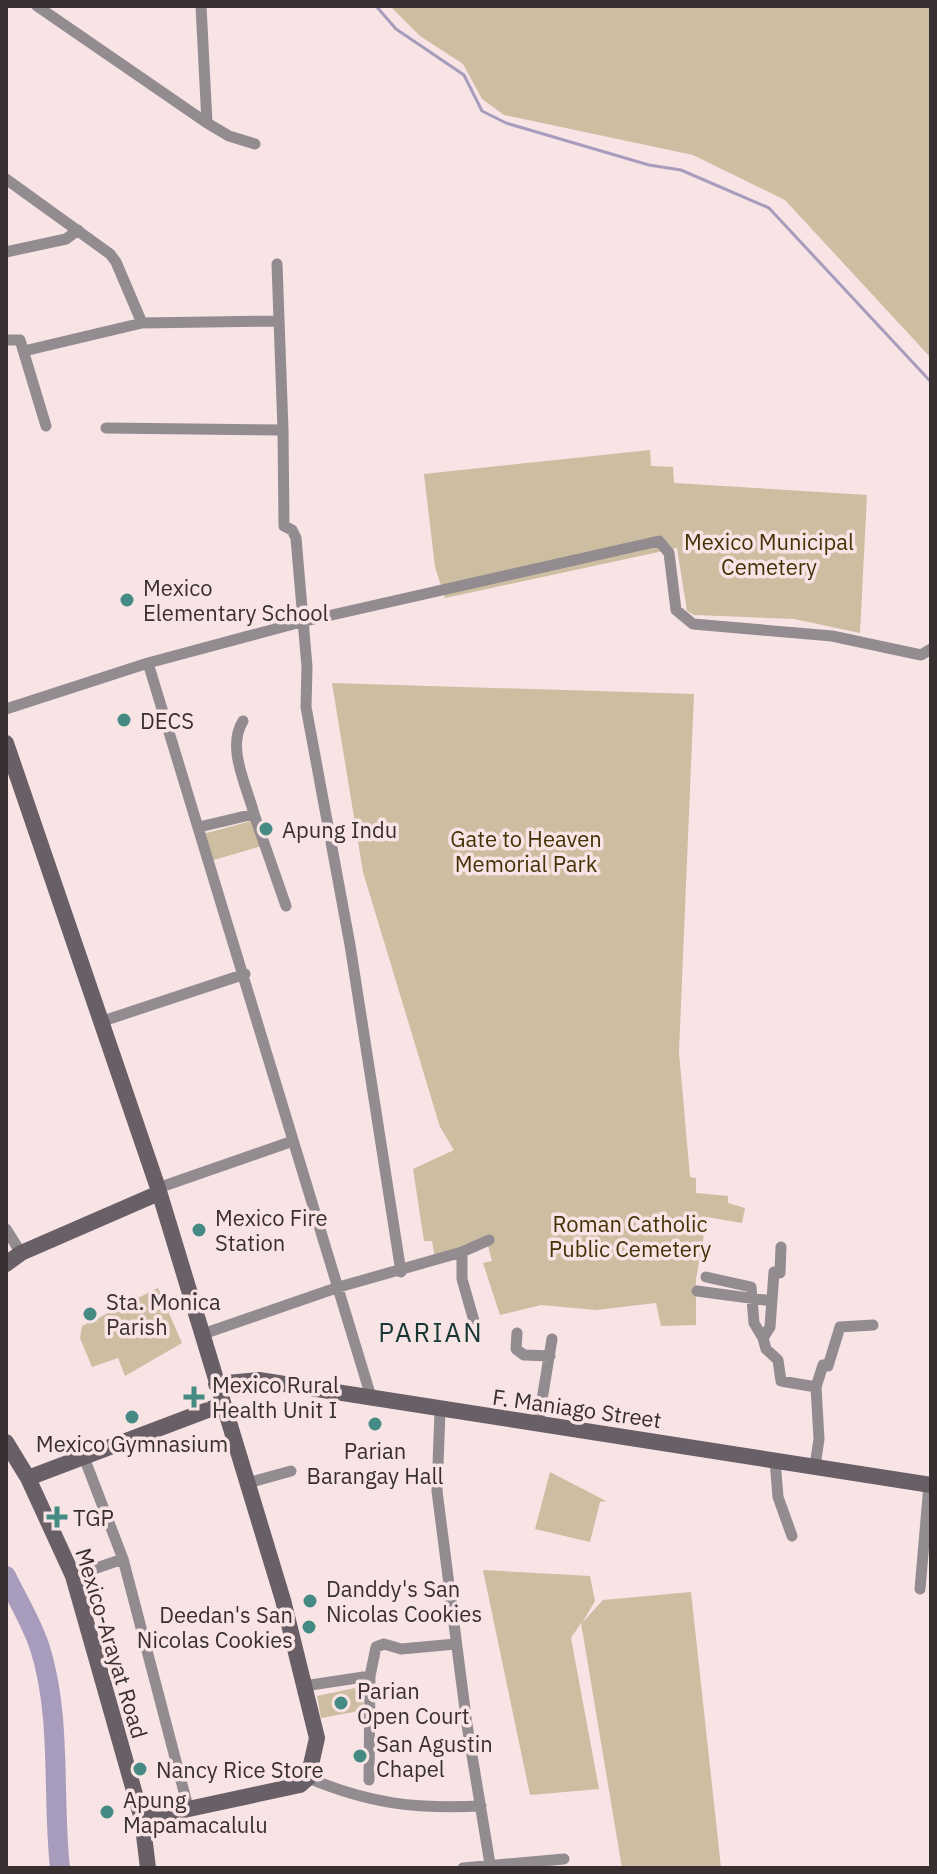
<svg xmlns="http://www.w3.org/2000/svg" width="937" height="1874" viewBox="0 0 937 1874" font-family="'IBM Plex Sans',sans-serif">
<rect width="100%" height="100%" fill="#f8e3e5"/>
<path fill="#cdbda1" d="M390 6H931V358L785 200 693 155 504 115 482 99 463 64 420 36Z
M650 450 651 466 673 467 674 483 867 495 860 633 794 619 694 615 687 611 677 548 445 598 435 567 424 474Z
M332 683 694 694 679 1052 690 1177 696 1178V1193L728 1196V1203L745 1208 742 1223 707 1217 696 1279V1325L661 1326 656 1303 596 1310 541 1305 500 1315 483 1263 492 1261 487 1242 435 1259 432 1241H424L413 1169 454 1150 440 1127 363 872Z
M255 820 262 846 210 861 203 834Z
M158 1288 182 1343 125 1376 118 1358 92 1367 80 1338 82 1326Z
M550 1472 606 1501 600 1502 590 1542 535 1529Z
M483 1570 590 1576 595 1601 582 1623 603 1600 691 1592 721 1868H622L581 1623 571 1638 599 1789 530 1795Z
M360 1687 365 1710 321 1718 317 1696Z"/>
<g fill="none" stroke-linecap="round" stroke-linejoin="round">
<path stroke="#a89cbd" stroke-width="3" d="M376 6 396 29 464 75 482 111 506 123 649 165 681 170 769 208 931 382"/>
<path stroke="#a89cbd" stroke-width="20" d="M6 1576C17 1599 32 1623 40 1648 62 1718 52 1797 60 1868"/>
<path stroke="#928b90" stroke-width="11" d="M37 6 207 123 229 136 255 144
M201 6 207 123
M6 179 110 254 116 262 142 323 278 321
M6 252 66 239 78 230
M277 264 283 430
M6 340H20L46 426
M24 351 142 323
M106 428 283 430 284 526 292 530 296 538 307 667 306 707 350 945 401 1272
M148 663 372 1400
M6 709 148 663 301 622 659 541 669 553 676 610 693 624 832 636 921 655 931 649
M243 721C226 748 247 786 254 814
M199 827 254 814 286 906
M103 1021 245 974
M158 1188 293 1141
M6 1229 21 1253
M781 1247 780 1273 774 1272 770 1327 763 1338 766 1349 778 1360 781 1381 816 1387 819 1439 815 1466
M462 1252V1279L474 1321
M706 1277 751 1287 754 1323 763 1338
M697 1291 772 1301
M517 1333 516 1349 524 1355 550 1356
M203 1334 339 1287 462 1252 489 1240
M816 1387 823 1365 828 1366 840 1327 873 1325
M440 1411 437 1491 467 1725 490 1864
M538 1424 552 1339
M85 1460 123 1559 189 1811
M775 1460 778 1497 792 1536
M248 1483 291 1471
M73 1576 123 1559
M920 1589 929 1485
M304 1686 370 1676
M308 1778C371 1804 414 1809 481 1806
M369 1780 370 1676 376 1647 384 1644 401 1649 456 1644
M463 1868 564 1859"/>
<path stroke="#695f66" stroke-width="16" d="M6 743 158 1188 283 1600 317 1738 308 1778 300 1785 142 1819
M6 1264 21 1253 159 1193
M216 1384 259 1380 931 1485
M6 1442 28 1478 73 1576 142 1819 148 1868
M28 1478 221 1405"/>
</g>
<g fill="#458b84" stroke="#f8e3e5" stroke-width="3">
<circle cx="127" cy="600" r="8"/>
<circle cx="124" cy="720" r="8"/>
<circle cx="266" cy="829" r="8"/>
<circle cx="199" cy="1230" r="8"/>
<circle cx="90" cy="1314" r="8"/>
<path d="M190 1385h8v8h8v8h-8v8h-8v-8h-8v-8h8z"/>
<circle cx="132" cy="1417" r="8"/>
<circle cx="375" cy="1424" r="8"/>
<path d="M53 1505h8v8h8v8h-8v8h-8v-8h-8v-8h8z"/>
<circle cx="310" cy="1601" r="8"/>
<circle cx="309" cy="1627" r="8"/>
<circle cx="341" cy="1703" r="8"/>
<circle cx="360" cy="1756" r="8"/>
<circle cx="140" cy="1769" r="8"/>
<circle cx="107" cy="1812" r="8"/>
</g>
<g text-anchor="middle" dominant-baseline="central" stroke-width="7" stroke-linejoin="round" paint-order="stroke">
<g font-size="22" fill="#453105" stroke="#f8e3e5">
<text x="769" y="541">Mexico Municipal<tspan x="769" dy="25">Cemetery</tspan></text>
<text x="526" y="838">Gate to Heaven<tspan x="526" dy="25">Memorial Park</tspan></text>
<text x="630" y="1223">Roman Catholic<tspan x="630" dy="25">Public Cemetery</tspan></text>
</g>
<g font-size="22" fill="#372f30" stroke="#f8e3e5" text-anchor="start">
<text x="143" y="587">Mexico<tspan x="143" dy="25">Elementary School</tspan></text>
<text x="140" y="720">DECS</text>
<text x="282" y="829">Apung Indu</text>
<text x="215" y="1217">Mexico Fire<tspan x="215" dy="25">Station</tspan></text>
<text x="106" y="1301">Sta. Monica<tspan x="106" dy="25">Parish</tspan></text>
<text x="212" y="1384">Mexico Rural<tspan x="212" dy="25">Health Unit I</tspan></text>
<text x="132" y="1443" text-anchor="middle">Mexico Gymnasium</text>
<text x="375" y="1450" text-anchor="middle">Parian<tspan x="375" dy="25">Barangay Hall</tspan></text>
<text x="73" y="1517">TGP</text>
<text x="326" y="1588">Danddy's San<tspan x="326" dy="25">Nicolas Cookies</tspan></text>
<text x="293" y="1614" text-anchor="end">Deedan's San<tspan x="293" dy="25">Nicolas Cookies</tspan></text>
<text x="357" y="1690">Parian<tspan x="357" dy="25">Open Court</tspan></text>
<text x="376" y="1743">San Agustin<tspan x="376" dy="25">Chapel</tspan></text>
<text x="156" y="1769">Nancy Rice Store</text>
<text x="123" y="1799">Apung<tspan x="123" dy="25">Mapamacalulu</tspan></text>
</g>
<g font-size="22" fill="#372f30" stroke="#f8e3e5">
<text transform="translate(577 1408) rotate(8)">F. Maniago Street</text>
<text transform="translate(112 1643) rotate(73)">Mexico-Arayat Road</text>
</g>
<g font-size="26" letter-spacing="2" fill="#163835" stroke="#f8e3e5">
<text x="431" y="1332">PARIAN</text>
</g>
</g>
<rect width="937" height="1874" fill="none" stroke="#372f30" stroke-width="16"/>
</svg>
